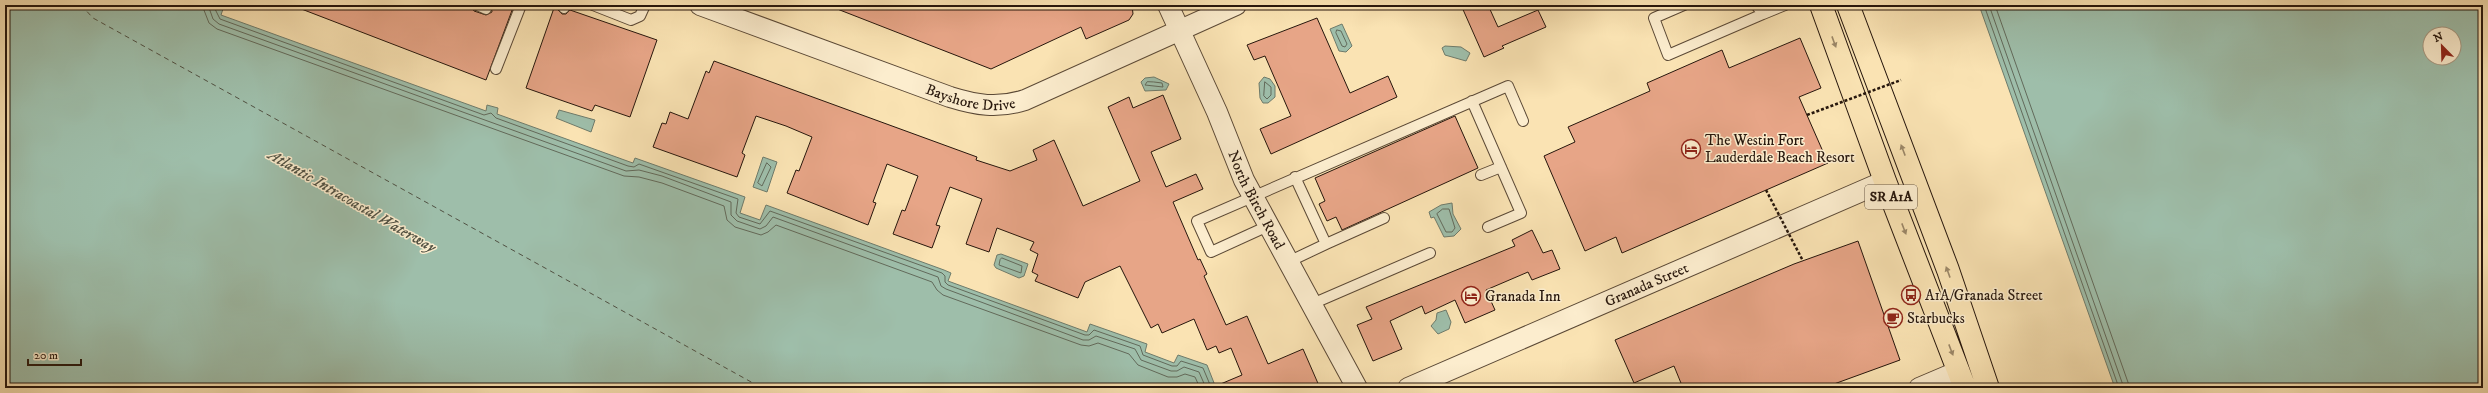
<svg xmlns="http://www.w3.org/2000/svg" width="2488" height="393" viewBox="0 0 2488 393" font-family="'IM FELL DW Pica',serif">
<rect width="100%" height="100%" fill="#fae3b3"/>
<filter id="stains"><feTurbulence type="fractalNoise" baseFrequency=".005" numOctaves="4"/><feColorMatrix values="0 0 0 0 .2 0 0 0 0 .09 0 0 0 0 .02 0 0 0 .5 -.17"/></filter>
<radialGradient id="worn" r=".72"><stop offset=".6" stop-color="#630" stop-opacity="0"/><stop offset="1" stop-color="#630" stop-opacity=".3"/></radialGradient>
<path fill="#9ebeaa" stroke="#6e7b6b" fill-rule="evenodd" d="M5 5H212L223 9 221 15 486 111 487 105 498 108 497 114 630 162 633 163 635 158 745 197 740 213 760 220 766 205 944 270 951 273 948 281 1087 332 1090 324 1147 344 1145 352 1174 363 1178 355 1207 365 1216 388H5Z
M1979 5H2483V388H2115ZM2430 34H2454V58H2430Z
M1342 24 1352 46 1346 52 1339 51 1330 29Z
M1445 46 1461 47 1470 53 1466 61 1445 55 1442 48Z
M1154 77 1169 84 1166 90 1145 91 1141 82 1145 78Z
M1264 77 1270 79 1275 86V97L1268 103H1263L1260 98 1259 83Z
M559 110 595 120 591 132 556 118Z
M763 157 777 162 767 192 753 187Z
M1452 203 1453 214 1461 229 1454 236 1444 237 1434 217 1431 218 1429 212 1441 205Z
M1001 254 1028 264 1024 276 1019 278 996 268 994 265 997 255Z
M1446 310 1451 322 1449 329 1438 334 1431 326 1436 320 1437 313Z"/>
<g fill="none" stroke-linecap="round" stroke-linejoin="round">
<path stroke="#626a5b" stroke-width="1" d="M202 5 209 23 217 29 624 176 639 177 662 183 724 206 727 220 735 227 761 235 768 232 776 225 932 282 937 290 943 295 1081 345 1089 346 1098 343 1129 354 1138 365 1168 377H1177L1185 374 1195 377 1200 388
M208 5 213 19 219 24 626 171 639 170 662 176 731 202V215L737 221 760 229 766 226 773 217 938 277 941 286 946 289 1083 340H1089L1096 336 1135 349 1141 360 1171 371H1177L1184 367 1199 372 1206 388
M213 5 220 19 484 115 491 113 496 118 628 166 634 167 639 164 738 199 736 213 739 217 760 224 770 211 942 273 945 276V282L948 285 1085 335H1089L1094 330 1140 346 1143 355 1172 366H1177L1181 361 1203 368 1211 387
M1984 5 2119 388
M1989 5 2124 388
M1995 5 2130 388
M1337 30 1341 31 1347 44 1345 47 1342 46 1336 33Z
M1154 82 1162 83 1163 87 1145 85 1147 82Z
M1265 82 1271 87V95L1267 99 1264 96Z
M767 163 771 167 762 186 758 183Z
M1443 209H1449L1455 228 1452 232H1446L1437 214Z
M1002 258 1022 266 1021 273 999 265 1000 260Z"/>
<path stroke="#505143" stroke-width="1" stroke-dasharray="5 4" stroke-linecap="butt" d="M81 5 93 18 762 388"/>
</g>
<path fill="#e7a587" stroke="#26160c" d="M291 5H471L474 11 486 15 492 12 491 5H514L486 80Z
M555 5 558 6V10L562 14H566L570 10 657 40 630 117 595 105 592 111 526 88Z
M827 5H1132L1133 14 1129 20 1086 39 1081 27 991 69Z
M1461 5H1488L1498 27 1538 10 1546 27 1502 46 1504 48 1484 57Z
M1317 18 1350 93 1388 76 1397 97 1271 154 1260 129 1291 116 1265 56 1254 60 1247 45Z
M1800 38 1821 88 1799 97 1828 163 1622 253 1616 237 1585 251 1544 156 1575 142 1568 127 1650 91 1647 83 1722 50 1729 68Z
M714 61 977 157 976 160 1010 171 1037 160 1033 150 1054 140 1083 206 1140 181 1108 107 1129 97 1133 108 1163 95 1181 139 1151 152 1166 187 1196 174 1203 189 1173 202 1198 260 1200 259 1207 274 1204 276 1226 325 1247 316 1268 364 1303 349 1320 388H1211L1242 375 1231 348 1219 353 1216 346 1207 350 1194 319 1162 333 1158 324 1151 328 1120 266 1085 282 1078 298 1035 281 1038 275 1032 272 1038 254 1030 250 1034 242 997 228 989 252 966 244 982 199 950 187 936 225 940 226 932 248 893 234 902 210 905 211 918 176 887 164 873 202 876 203 868 225 787 193 796 170 799 171 812 137 786 126 756 116 742 153 745 155 737 177 653 147 662 123 666 124 670 112 688 119 706 71 709 73Z
M1455 116 1478 168 1342 230 1336 217 1327 221 1319 204 1325 201 1315 178Z
M1532 230 1543 253 1552 250 1560 269 1532 280 1528 272 1486 290 1495 310 1465 323 1455 300 1425 314 1422 306 1390 321 1402 349 1373 361 1357 325 1372 319 1366 307 1515 246 1512 240Z
M1858 241 1900 360 1823 388H1683L1674 366 1634 383 1615 340 1794 264Z"/>
<g fill="none" stroke-linecap="round" stroke-linejoin="round">
<defs>
<path id="service" d="M477 5 486 9
M593 5 631 20 640 16 645 5
M1684 5 1654 18 1668 55 1763 14
M1756 5 1763 14 1785 5
M564 8 565 5
M496 69 521 5
M1472 101 1521 213 1488 227
M1481 175 1501 167
M1268 226 1211 252 1197 221 1508 86 1523 121
M1326 244 1384 218
M1288 262 1326 244 1295 177
M1312 304 1430 253"/>
<g id="minor">
<path id="s1" d="M700 5 950 97C976 105 997 109 1025 100L1236 5"/>
<path id="s2" d="M1168 5 1217 112 1244 180 1357 388"/>
<path id="s3" d="M1408 388 1885 181"/>
<path d="M1919 388 1959 371"/>
</g>
<path id="primary" d="M1821 5 1885 181 1965 388
M1848 5 1948 270 1988 388"/>
</defs>
<use href="#service" stroke="#5b4936" stroke-width="12"/>
<use href="#minor" stroke="#5b4936" stroke-width="22"/>
<use href="#primary" stroke="#26160c" stroke-width="24"/>
<use href="#service" stroke="#fcedce" stroke-width="10"/>
<use href="#minor" stroke="#fcedce" stroke-width="20"/>
<use href="#primary" stroke="#fae3b3" stroke-width="22"/>
<path stroke="#26160c" stroke-width="2.5" stroke-dasharray="3 2" stroke-linecap="butt" d="M1807 115 1901 80
M1766 190 1803 261"/>
</g>
<defs><path id="oneway-solid" d="M-6-.8H1V-3.2L6.5 0L1 3.2V.8H-6Z"/></defs>
<g fill="#9b8768">
<use href="#oneway-solid" transform="translate(1834 42) rotate(70)"/>
<use href="#oneway-solid" transform="translate(1903 150) rotate(-111)"/>
<use href="#oneway-solid" transform="translate(1904 229) rotate(69)"/>
<use href="#oneway-solid" transform="translate(1948 272) rotate(-110)"/>
<use href="#oneway-solid" transform="translate(1951 350) rotate(69)"/>
</g>
<defs>
<symbol id="hotel-ring" viewBox="-11 -11 22 22"><circle r="9.5" fill="#fcedce" stroke="#8f2418" stroke-width="1.5"/><path d="M-6-4.5h1.5V1H6V5H4.5V3h-9V5H-6ZM-4 0a1.8 1.8 0 1 1 3.6 0ZM.5 0V-2.5h3Q6-2.5 6 0Z" fill="#8f2418"/></symbol>
<symbol id="bus-ring" viewBox="-11 -11 22 22"><circle r="9.5" fill="#fcedce" stroke="#8f2418" stroke-width="1.5"/><path d="M-5-6H5V4H4V6H2V4H-2V6H-4V4H-5ZM-3.5-4V0h7V-4ZM-3.5 1.2v1.5H-2V1.2ZM2 1.2v1.5H3.5V1.2Z" fill="#8f2418"/></symbol>
<symbol id="cafe-ring" viewBox="-11 -11 22 22"><circle r="9.5" fill="#fcedce" stroke="#8f2418" stroke-width="1.5"/><path d="M-5.5-4.5H6V0H3Q3 3.5 0 3.5H-2.5Q-5.5 3.5-5.5 0ZM3-3.2v2h1.7v-2ZM-6 4.5H4V6H-6Z" fill="#8f2418"/></symbol>
</defs>
<g fill-rule="evenodd">
<use href="#hotel-ring" x="1680" y="138" width="22" height="22"/>
<use href="#bus-ring" x="1900" y="284" width="22" height="22"/>
<use href="#hotel-ring" x="1460" y="285" width="22" height="22"/>
<use href="#cafe-ring" x="1882" y="307" width="22" height="22"/>
</g>
<g text-anchor="middle" dominant-baseline="central" stroke-width="3" stroke-linejoin="round" paint-order="stroke">
<rect fill="#fcedce" stroke="#665646" stroke-width="1" x="1865" y="185" width="52" height="24" rx="3"/>
<g font-size="14" font-weight="bold" fill="#26160c">
<text x="1891" y="197">SR A1A</text>
</g>
<g font-size="15" fill="#26160c" stroke="#fcedce">
<text stroke="none"><textPath href="#s1" startOffset="287">Bayshore Drive</textPath></text>
<text stroke="none"><textPath href="#s2" startOffset="214">North Birch Road</textPath></text>
<text stroke="none"><textPath href="#s3" startOffset="260">Granada Street</textPath></text>
</g>
<g font-size="15" fill="#26160c" stroke="#fcedce" text-anchor="start">
<text x="1705" y="140">The Westin Fort<tspan x="1705" dy="17">Lauderdale Beach Resort</tspan></text>
<text x="1925" y="295">A1A/Granada Street</text>
<text x="1485" y="296">Granada Inn</text>
<text x="1907" y="318">Starbucks</text>
</g>
<g font-size="16" font-style="italic" fill="#505143" stroke="#fcedce">
<text transform="translate(352 201) rotate(30)">Atlantic Intracoastal Waterway</text>
</g>
</g>
<rect width="2488" height="393" fill="none" stroke="#fae3b3" stroke-width="20"/>
<rect x="6" y="6" width="2476" height="381" fill="none" stroke="#26160c" stroke-width="2"/>
<rect x="10" y="10" width="2468" height="373" fill="none" stroke="#26160c"/>
<g transform="translate(2442 46) rotate(337)"><circle r="19" fill="#fcedce" stroke="#a69780"/>
<path d="M0-3L7 15L0 10L-7 15Z" fill="#8f2418"/>
<text y="-6" font-size="11" font-weight="bold" text-anchor="middle" fill="#26160c">N</text>
</g>
<path d="M28 359v6h53v-6" fill="none" stroke="#26160c" stroke-width="2"/>
<text x="34" y="359" font-size="12" fill="#26160c" stroke="#fcedce" stroke-width="3" paint-order="stroke">20 m</text>
<rect width="100%" height="100%" filter="url(#stains)"/>
<rect width="100%" height="100%" fill="url(#worn)"/>
</svg>
